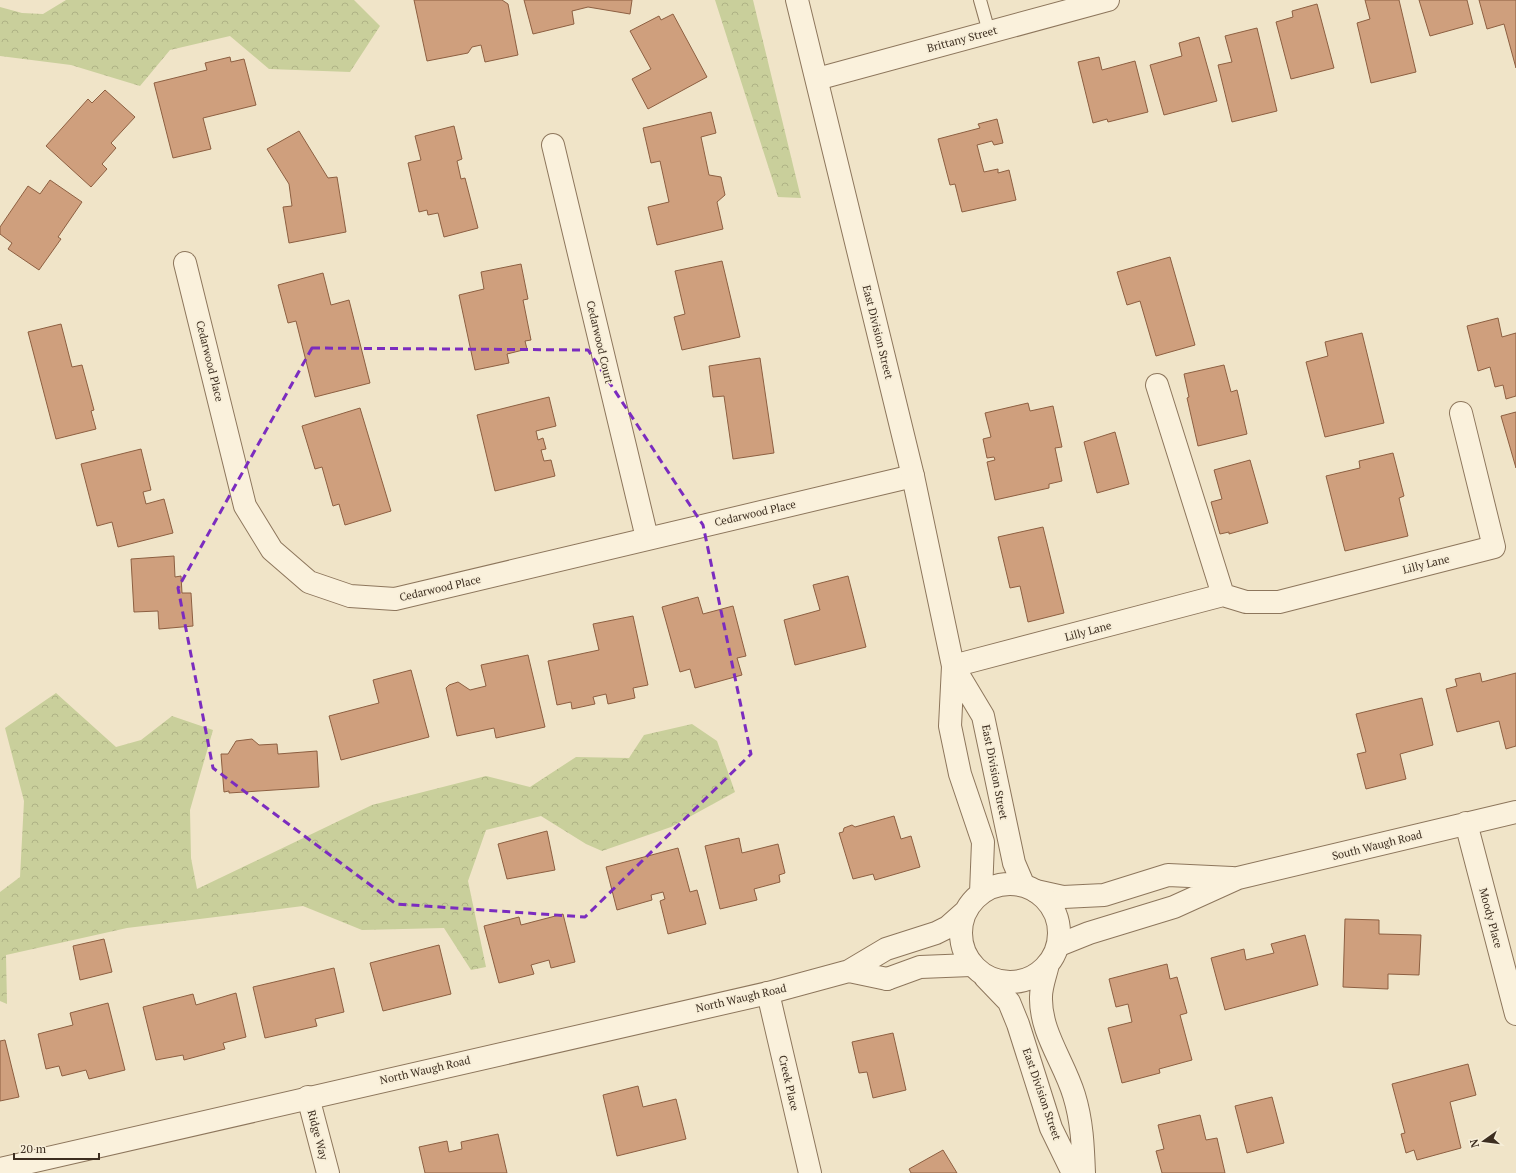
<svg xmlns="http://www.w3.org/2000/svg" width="1516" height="1173" viewBox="0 0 1516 1173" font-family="'PT Serif',serif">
<defs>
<pattern id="forest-crowns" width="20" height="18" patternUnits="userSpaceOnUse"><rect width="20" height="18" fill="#c9cf9b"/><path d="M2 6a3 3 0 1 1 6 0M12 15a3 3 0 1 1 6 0" fill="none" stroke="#aeb285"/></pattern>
</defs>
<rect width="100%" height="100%" fill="#f0e4c8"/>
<path fill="url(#forest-crowns)" d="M66 0H354L380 26 350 72 269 69 230 36 170 50 140 86 71 65 0 56V7L22 13 43 14Z
M715 0H753L801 198 778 197Z
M56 693 116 747 141 740 172 716 213 730 190 810 191 858 197 889 372 805 486 776 530 787 576 757 629 758 644 735 692 724 717 741 735 792 671 827 602 851 586 844 541 816 486 830 468 881 486 967 471 970 444 928 362 930 303 906 127 928 6 955 7 1004 0 1001V892L20 877 24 801 5 728Z"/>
<path fill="#cf9f7d" stroke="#8d5f41" d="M414 0H502L508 4 518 55 485 62 481 45 472 47 468 53 427 61Z
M524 0H632L630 14 588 7 572 11 574 24 533 34Z
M1365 0H1399L1416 72 1371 83 1357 23 1370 19Z
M1419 0H1467L1473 24 1430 36Z
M1479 0H1516V68L1504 24 1487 29Z
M1317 4 1334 68 1291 79 1276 22 1293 17 1292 11Z
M673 14 707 77 648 109 632 79 651 69 630 31 659 16 661 20Z
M1257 28 1277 111 1232 122 1218 65 1232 62 1225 36Z
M1199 37 1217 101 1164 115 1150 65 1182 56 1179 43Z
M230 57 231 62 244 59 256 105 203 118 211 149 173 158 154 83 207 70 205 63Z
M1099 57 1102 70 1135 61 1148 112 1108 122 1107 119 1093 123 1078 62Z
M105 90 135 117 111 143 116 148 102 164 107 169 91 187 46 146 88 99 92 103Z
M711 112 716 133 701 137 709 175 721 177 725 195 717 202 723 229 657 245 648 207 669 202 660 161 651 163 643 128Z
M997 119 1003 143 994 145 992 141 977 145 984 172 998 169V173L1009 170 1016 200 962 212 955 184 950 185 938 139 980 128 978 124Z
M454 126 462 159 457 161 461 179 465 178 478 228 444 237 438 213 428 215 427 210 419 212 408 163 421 160 415 136Z
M299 131 328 178 337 177 346 232 289 243 283 207 292 206 289 184 267 149Z
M50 180 82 202 58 237 61 239 39 270 8 249 12 243 0 234V227L28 186 40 194Z
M1170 257 1195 345 1156 356 1140 301 1127 305 1117 272Z
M722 261 740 337 682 350 674 317 685 314 675 271Z
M521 264 528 299 523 300 531 340 525 341 527 349 507 354 509 363 475 370 459 295 484 289 481 272Z
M323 273 331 305 349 300 370 383 315 397 296 321 288 323 278 285Z
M1498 318 1502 337 1516 333V396L1506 399 1503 385 1495 387 1490 367 1478 371 1467 326Z
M61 324 72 367 82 365 94 410 91 411 96 429 56 439 28 332Z
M1362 333 1384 423 1325 437 1306 362 1328 356 1325 342Z
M760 358 774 453 733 459 724 396 713 397 709 366Z
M1224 365 1231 392 1237 390 1247 434 1198 446 1187 398 1189 397 1184 374Z
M549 397 556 426 536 431 538 440 543 438 546 449 541 450 544 461 551 460 555 476 495 491 477 415Z
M1028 403 1030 411 1053 406 1062 447 1055 448 1062 481 1049 484V488L995 500 987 462 995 460 994 457 987 458 983 439 991 437 985 413Z
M360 408 391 511 345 525 339 504 333 506 322 467 315 469 302 426Z
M1516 412V468L1501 416Z
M1115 432 1129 484 1097 493 1084 442Z
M141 449 151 490 143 492 146 504 164 499 173 533 118 547 112 522 97 526 81 464Z
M1393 453 1404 496 1399 498 1408 536 1345 551 1326 476 1360 468 1359 461Z
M1250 460 1268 523 1229 534V532L1220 534 1211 502 1222 499 1214 470Z
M1043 527 1064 613 1028 622 1020 586 1010 588 998 537Z
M174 556 175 577 181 576 182 593H191L193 626 159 629 158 611 134 612 131 559Z
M848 576 866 647 795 665 784 620 820 610 813 585Z
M698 597 703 614 733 606 746 656 737 658 742 675 695 688 690 669 680 672 662 607Z
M633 616 648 685 633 688 635 698 608 704 606 694 593 697 595 704 572 709 571 702 557 705 548 661 599 650 593 624Z
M528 655 545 727 496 738 494 728 457 736 446 688 449 685 458 682 470 690 486 686 481 665Z
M411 670 429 737 341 760 329 716 379 703 373 680Z
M1480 673 1482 682 1516 673V746L1506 749 1499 721 1457 732 1446 689 1457 686 1455 679Z
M1422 698 1433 745 1400 754 1406 779 1366 789 1357 754 1366 752 1356 714Z
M252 739 259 745 277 744 278 754 317 751 319 787 229 793V791L224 792 221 754H228L236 741Z
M894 816 901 839 911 836 920 867 875 880 873 874 853 879 839 833 843 832 844 828 852 825 855 827Z
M547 831 555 870 507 879 498 844Z
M739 838 742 853 778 844 785 873 779 875 780 882 754 889 757 900 720 909 705 846Z
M678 848 690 892 697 890 706 924 668 934 660 901 665 899 663 892 651 895 652 900 617 910 606 867Z
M563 914 575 962 551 968 549 960 531 965 534 974 499 983 484 926 519 917 521 925Z
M1345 919 1379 920V934L1421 935 1419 975 1388 974V989L1343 987Z
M1305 935 1318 985 1225 1010 1211 958 1244 949 1246 960 1274 953 1271 944Z
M104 939 112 972 80 980 73 946Z
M439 945 451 994 383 1011 370 963Z
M1167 964 1170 979 1177 977 1187 1013 1180 1015 1192 1060 1159 1069 1160 1073 1122 1083 1108 1028 1132 1022 1128 1004 1116 1007 1109 979Z
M334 968 344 1012 315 1019 317 1026 265 1038 253 987Z
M236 993 246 1037 223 1043 225 1049 184 1060 183 1055 156 1060 143 1007 193 994 196 1005Z
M108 1003 125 1070 89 1079 86 1070 62 1076 59 1066 46 1069 38 1034 73 1025 70 1013Z
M893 1033 906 1090 873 1098 867 1072 859 1073 852 1042Z
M5 1040 19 1097 0 1101V1041Z
M1468 1064 1476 1095 1450 1102 1461 1148 1417 1160 1414 1150 1406 1153 1401 1134 1405 1133 1392 1084Z
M638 1086 643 1107 676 1099 686 1139 617 1156 603 1095Z
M1272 1097 1284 1143 1247 1153 1235 1106Z
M1200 1115 1206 1140 1217 1138 1225 1173H1162L1156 1151 1164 1149 1158 1125Z
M498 1134 507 1173H425L419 1147 447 1141 449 1152 462 1149 461 1142Z
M943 1150 957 1173H911L909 1169Z"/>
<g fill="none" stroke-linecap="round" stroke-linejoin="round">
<defs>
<path id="service" d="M980 0 989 32"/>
<path id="minor" d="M817 79 1108 0
M553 145 647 538
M185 263 245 506 272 550 309 582 350 596 395 599 913 476
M1157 385 1223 595
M953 666 1223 595 1246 602H1279L1494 547 1461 413
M1466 823 1516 1014
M1036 891 1063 897 1104 895 1168 875 1232 878
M1059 945 1089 933 1174 907 1238 878 1516 812
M887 979 920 967 971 965
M768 993 810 1173
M308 1097 328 1173"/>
<path id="tertiary" d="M797 0 913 476 953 666 950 726 960 774 983 842 981 893
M953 666 983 716 1014 863 1023 884
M961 933a49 49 0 1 1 98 0a49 49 0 1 1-98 0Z
M1048 964C1046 974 1041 986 1041 997 1040 1032 1064 1062 1074 1095 1082 1121 1083 1146 1084 1173
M849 971 887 979
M985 977 1009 1002 1018 1024 1051 1128 1073 1173
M0 1169 768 993 849 971 886 949 936 933 948 927 966 911"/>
</defs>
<use href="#service" stroke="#8d765c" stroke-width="14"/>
<use href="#minor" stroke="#8d765c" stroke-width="24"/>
<use href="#tertiary" stroke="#8d765c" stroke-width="24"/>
<use href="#service" stroke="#faf1dc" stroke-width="12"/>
<use href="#minor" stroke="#faf1dc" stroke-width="22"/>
<use href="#tertiary" stroke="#faf1dc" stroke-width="22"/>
</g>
<path fill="none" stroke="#7b2cbf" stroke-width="3" stroke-dasharray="8 5" stroke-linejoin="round" d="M312 348 588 350 703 525 751 754 585 917 396 904 213 768 178 588Z"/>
<g text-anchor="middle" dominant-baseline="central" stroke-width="3.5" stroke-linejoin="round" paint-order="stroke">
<g font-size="11" fill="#3d2e20" stroke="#f7eed8">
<text transform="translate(962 39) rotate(-15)">Brittany Street</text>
<text transform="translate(878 332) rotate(76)">East Division Street</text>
<text transform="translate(600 342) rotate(77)">Cedarwood Court</text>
<text transform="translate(210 361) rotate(76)">Cedarwood Place</text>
<text transform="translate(755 513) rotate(-13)">Cedarwood Place</text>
<text transform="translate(1426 564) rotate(-14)">Lilly Lane</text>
<text transform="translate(440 588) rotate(-13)">Cedarwood Place</text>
<text transform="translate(1088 631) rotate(-15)">Lilly Lane</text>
<text transform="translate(995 772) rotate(79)">East Division Street</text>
<text transform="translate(1377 845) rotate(-14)">South Waugh Road</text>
<text transform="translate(1491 918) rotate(75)">Moody Place</text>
<text transform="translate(741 998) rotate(-13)">North Waugh Road</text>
<text transform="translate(425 1070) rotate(-13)">North Waugh Road</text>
<text transform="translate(789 1083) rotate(77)">Creek Place</text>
<text transform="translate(1042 1094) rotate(71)">East Division Street</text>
<text transform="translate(318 1135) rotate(75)">Ridge Way</text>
</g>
</g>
<g transform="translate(1484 1141) rotate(256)" stroke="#f7eed8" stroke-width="3" paint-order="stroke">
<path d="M0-3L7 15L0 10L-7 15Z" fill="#3d2e20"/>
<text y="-6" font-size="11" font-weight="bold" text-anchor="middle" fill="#3d2e20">N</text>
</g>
<path d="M14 1153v6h85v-6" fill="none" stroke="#3d2e20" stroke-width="2"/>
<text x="20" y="1153" font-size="12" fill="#3d2e20" stroke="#f7eed8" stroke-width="3" paint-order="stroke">20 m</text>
</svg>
